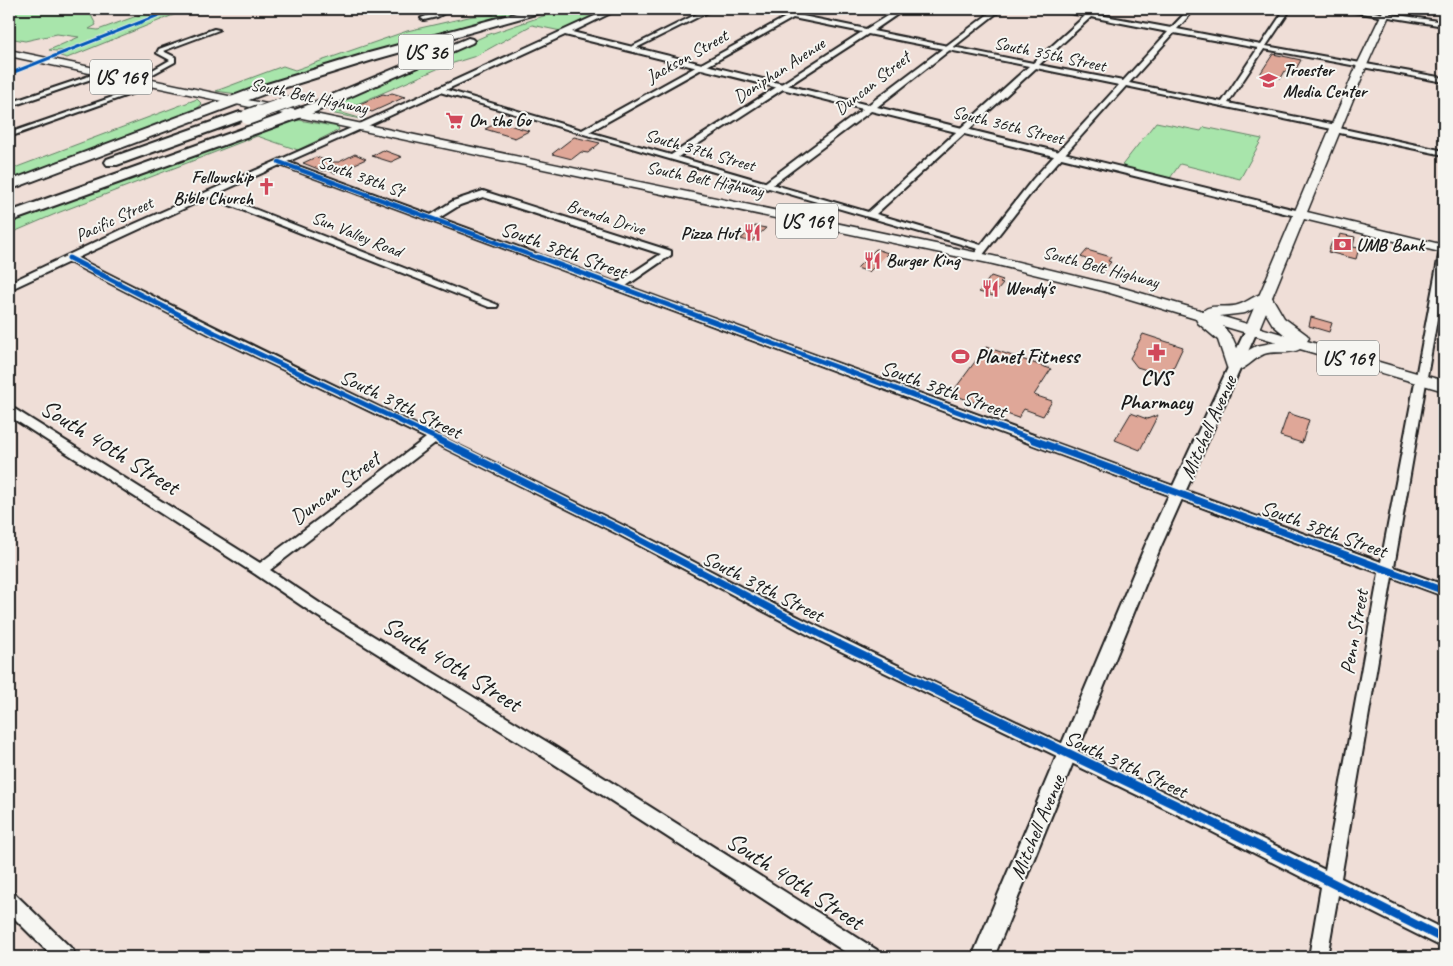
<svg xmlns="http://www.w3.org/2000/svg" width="1453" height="966" viewBox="0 0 1453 966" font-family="Caveat,sans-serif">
<rect width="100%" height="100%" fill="#efded7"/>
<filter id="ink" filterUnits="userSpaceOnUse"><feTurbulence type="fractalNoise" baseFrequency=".02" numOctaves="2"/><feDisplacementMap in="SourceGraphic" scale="10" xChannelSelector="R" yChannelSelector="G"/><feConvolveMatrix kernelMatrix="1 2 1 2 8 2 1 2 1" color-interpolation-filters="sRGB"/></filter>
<g filter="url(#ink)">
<path fill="#a8e5ab" stroke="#628064" d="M9 9H88L96 25 89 29 98 30 156 9H188L67 58 60 56 71 51C63 50 57 52 49 50L79 37 57 34 25 41 9 38V22L12 21 9 18Z
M469 9H529L368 55 247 93 237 94 216 91 283 66 295 70 407 31 473 16 494 15Z
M564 9H611L561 31 532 25 476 56 444 66 339 112 366 120 335 114 329 110 331 104 487 35Z
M197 99 202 104 194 111 9 182V170Z
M299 120 338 127 339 130 298 150 257 136 60 212 9 234V220L279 123Z
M1156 122 1201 131 1204 127 1262 139 1240 179 1180 164 1168 181 1119 169Z"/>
<path fill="#dfa798" stroke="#1c1c1c" d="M1273 54 1301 60 1296 69 1291 68 1289 71H1285L1281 78 1260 74Z
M392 93 405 97 372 112 355 106 383 94 387 95Z
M499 122 529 131 515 138 485 129Z
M574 137 600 143 588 153 581 152 572 159 552 154Z
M383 150 402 157 391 162 372 156Z
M355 154 366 159 335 173 326 170 323 171 303 163 316 157 330 162H339Z
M755 226 766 228 751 242 741 239Z
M1340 234 1355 237 1353 247 1359 248 1356 259 1328 252 1332 242 1337 243Z
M876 249 888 253 869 272 857 268Z
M1087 250 1111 257 1108 261 1111 262 1103 272 1083 266 1088 260 1081 257Z
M991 276 1003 280 1000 283 1003 284 993 296 979 292Z
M1311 317 1332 323 1329 332 1309 326Z
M1143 334 1183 347 1169 377 1137 367 1130 358Z
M986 347 1051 369 1034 395 1052 401 1043 416 1024 409 1018 418 951 394Z
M1131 413 1147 419 1158 415 1140 450 1115 440Z
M1288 413 1309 420 1302 443 1280 436Z"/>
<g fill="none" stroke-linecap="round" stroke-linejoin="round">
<defs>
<path id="minor" d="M445 9H452L437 17 424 20 421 18Z
M707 9H714L632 50 627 49Z
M754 9H765L791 14 801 9H808L798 15 866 29 898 9H905L873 31 1033 63 1085 16 1051 9 1088 13 1093 10 1096 12 1094 14 1171 28 1189 9H1195L1177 29 1261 45 1285 9H1291L1266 46 1444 78V82L1264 49 1228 103 1336 125H1339V128L1444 151V155L1335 132H1332V129L1126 86 1039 183 982 256 979 257 974 254 978 249 433 90 440 88 582 130 786 17ZM1091 17 1168 32 1123 81 1039 65ZM793 18 862 32 671 155 589 132ZM1174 33 1258 48 1222 102 1129 83ZM868 34 1029 66 868 212 678 157ZM1036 68 1119 85 1033 179 981 245 876 214Z
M1385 13 1444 22V26L1383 16Z
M214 29 219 30 163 51 175 57V62L140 81 135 80 170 60 157 53 159 49Z
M104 71 106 72V74L9 107V103Z
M153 83 159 84 9 137V133Z
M358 125H361V129L287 162 431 215 453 201 483 191 671 251V255L626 286 1381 562 1439 255 1444 252V279L1394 567 1444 585V596L1392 577 1341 878 1444 929V948L1338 895 1327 957H1309L1321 887 1195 823 820 641 618 534 435 443 270 570 324 606 557 748 877 950 880 957H853L545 758 314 614 255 574 9 416V407L13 408 260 563 426 438 211 335 69 262 9 290V283L123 229ZM280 165 1379 573 1325 870C1162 789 997 714 833 634 762 600 693 560 622 525 441 436 257 350 77 258L209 197 489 307H497L498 305 216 194ZM483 197 661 254 617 283 439 218 460 205Z
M9 891 15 894 73 950 75 957H53L9 913Z"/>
<path id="tertiary" d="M610 9H619L572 32 868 105 995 9H1002L877 107 1304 212 1305 214 1300 217 871 111 767 189 762 186 763 184 863 109 565 35 361 129H355L353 127Z
M1345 9H1360L1389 15 1385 17 1348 11Z
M1252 325 1258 329 1161 546 994 957H972L1145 546 1246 329Z"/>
<path id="secondary" d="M1384 9H1392L1367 65 1307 212 1444 245V253L1304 219 1259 329 1257 332H1247L1245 329 1357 65Z"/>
<path id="primary" d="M9 50 993 256 1113 285 1203 311C1212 303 1227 309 1238 305 1249 302 1258 291 1270 294L1284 318 1307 335 1309 338 1307 341 1444 381V391L1300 349C1290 355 1276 350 1264 354 1252 359 1243 374 1229 371L1227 367 1218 340 1198 323 1196 319 1103 291 993 264 9 56ZM1261 305 1273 325 1285 335 1220 316 1245 313ZM1223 326 1277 342 1256 346 1240 355 1233 339Z"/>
<path id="motorway" d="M531 9H547L546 11 373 60 267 93 9 190V181L257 87 365 54Z
M468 38 472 39 474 41 472 43 313 113 9 222V212L303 107Z
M240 112 245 113 247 116 245 119 117 165H107L105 162 107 159Z"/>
</defs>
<use href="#minor" stroke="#1c1c1c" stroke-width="4"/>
<use href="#tertiary" stroke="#1c1c1c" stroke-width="4"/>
<use href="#secondary" stroke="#1c1c1c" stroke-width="3"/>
<use href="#primary" stroke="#1c1c1c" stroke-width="3"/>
<use href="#motorway" stroke="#1c1c1c" stroke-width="4"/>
<use href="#minor" fill="#f6f6f2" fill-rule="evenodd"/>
<use href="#tertiary" fill="#f6f6f2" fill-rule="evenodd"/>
<use href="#secondary" fill="#f6f6f2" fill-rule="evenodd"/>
<use href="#primary" fill="#f6f6f2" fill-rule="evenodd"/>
<use href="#motorway" fill="#f6f6f2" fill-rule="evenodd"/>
<defs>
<path id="motorway-bridge-far1" d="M255 114 298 99"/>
<path id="motorway-bridge" d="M248 117 259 113"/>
</defs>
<use href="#motorway-bridge-far1" stroke="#1c1c1c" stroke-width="14" stroke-linecap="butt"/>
<use href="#motorway-bridge" stroke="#1c1c1c" stroke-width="18" stroke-linecap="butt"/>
<use href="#motorway-bridge-far1" stroke="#f6f6f2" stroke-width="12"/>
<use href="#motorway-bridge" stroke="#f6f6f2" stroke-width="15"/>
<defs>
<path id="cycleway-far4" d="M9 74 174 9"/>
<path id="cycleway-far3" d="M279 162 541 259"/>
<path id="cycleway-far2" d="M538 257 1037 441
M69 258 215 333 442 441"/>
<path id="cycleway-far1" d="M439 440 623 531 825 637 900 673
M1034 440 1444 591"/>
<path id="cycleway" d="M898 672 1201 817 1444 939"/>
</defs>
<use href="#cycleway-far4" stroke="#f6f6f2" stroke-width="5"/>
<use href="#cycleway-far3" stroke="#f6f6f2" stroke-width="6"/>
<use href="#cycleway-far2" stroke="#f6f6f2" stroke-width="8"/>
<use href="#cycleway-far1" stroke="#f6f6f2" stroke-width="10"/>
<use href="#cycleway" stroke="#f6f6f2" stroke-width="12"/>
<use href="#cycleway-far4" stroke="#0057b8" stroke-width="3"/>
<use href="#cycleway-far3" stroke="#0057b8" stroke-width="4.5"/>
<use href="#cycleway-far2" stroke="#0057b8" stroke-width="5"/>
<use href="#cycleway-far1" stroke="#0057b8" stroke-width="7"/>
<use href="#cycleway" stroke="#0057b8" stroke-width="9"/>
</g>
</g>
<defs>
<symbol id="school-bare" viewBox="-9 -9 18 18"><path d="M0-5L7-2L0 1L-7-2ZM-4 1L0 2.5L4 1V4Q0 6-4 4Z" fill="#d1495b" stroke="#f6f6f2" stroke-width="2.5" paint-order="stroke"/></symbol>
<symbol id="supermarket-bare" viewBox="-9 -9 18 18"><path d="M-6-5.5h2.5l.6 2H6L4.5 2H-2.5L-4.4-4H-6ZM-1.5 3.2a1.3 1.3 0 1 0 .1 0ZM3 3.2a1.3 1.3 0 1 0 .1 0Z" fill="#d1495b" stroke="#f6f6f2" stroke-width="2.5" paint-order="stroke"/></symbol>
<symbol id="church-bare" viewBox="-9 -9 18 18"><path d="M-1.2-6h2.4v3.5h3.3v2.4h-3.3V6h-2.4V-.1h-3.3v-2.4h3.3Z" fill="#d1495b" stroke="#f6f6f2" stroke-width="2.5" paint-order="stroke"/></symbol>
<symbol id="restaurant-bare" viewBox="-9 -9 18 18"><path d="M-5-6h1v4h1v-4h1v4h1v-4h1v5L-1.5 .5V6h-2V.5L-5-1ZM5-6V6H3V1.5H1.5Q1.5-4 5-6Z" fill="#d1495b" stroke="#f6f6f2" stroke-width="2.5" paint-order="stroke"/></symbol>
<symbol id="bank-bare" viewBox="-9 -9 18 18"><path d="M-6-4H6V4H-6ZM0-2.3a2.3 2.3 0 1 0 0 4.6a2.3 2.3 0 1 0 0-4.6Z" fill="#d1495b" stroke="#f6f6f2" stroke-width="2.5" paint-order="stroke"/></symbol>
<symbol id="pharmacy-bare" viewBox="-9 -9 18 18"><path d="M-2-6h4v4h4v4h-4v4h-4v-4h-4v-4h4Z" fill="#d1495b" stroke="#f6f6f2" stroke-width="2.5" paint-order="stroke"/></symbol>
<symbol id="stadium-bare" viewBox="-9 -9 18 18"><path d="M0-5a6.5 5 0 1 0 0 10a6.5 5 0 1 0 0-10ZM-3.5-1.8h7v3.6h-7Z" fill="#d1495b" stroke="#f6f6f2" stroke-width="2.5" paint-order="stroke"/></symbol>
</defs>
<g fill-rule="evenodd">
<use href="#school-bare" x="1256" y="68" width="25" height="25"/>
<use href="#supermarket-bare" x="442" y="108" width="25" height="25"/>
<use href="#church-bare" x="254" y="174" width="25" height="25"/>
<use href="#restaurant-bare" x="740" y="220" width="25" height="25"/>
<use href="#bank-bare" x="1330" y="232" width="25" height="25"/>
<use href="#restaurant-bare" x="860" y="248" width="25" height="25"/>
<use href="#restaurant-bare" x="978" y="276" width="25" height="25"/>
<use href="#pharmacy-bare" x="1144" y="340" width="25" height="25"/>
<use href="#stadium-bare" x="948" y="344" width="25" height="25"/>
</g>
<g text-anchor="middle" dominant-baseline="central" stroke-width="4" stroke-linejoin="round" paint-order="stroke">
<g font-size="18" fill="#1c1c1c" stroke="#f6f6f2">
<text transform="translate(1050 54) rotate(12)">South 35th Street</text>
<text transform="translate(687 56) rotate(-29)">Jackson Street</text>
<text transform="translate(779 70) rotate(-33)">Doniphan Avenue</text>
<text transform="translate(872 83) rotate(-38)">Duncan Street</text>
<text transform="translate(309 96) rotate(12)">South Belt Highway</text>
<text transform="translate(1008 125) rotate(14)">South 36th Street</text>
<text transform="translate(700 150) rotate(16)">South 37th Street</text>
<text transform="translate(361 176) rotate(20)">South 38th St</text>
<text transform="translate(705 179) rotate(12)">South Belt Highway</text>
<text transform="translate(606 217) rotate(18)">Brenda Drive</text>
<text transform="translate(114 219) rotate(-25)">Pacific Street</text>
<text transform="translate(357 234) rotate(22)">Sun Valley Road</text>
<text transform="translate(1101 267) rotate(15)">South Belt Highway</text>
</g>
<g font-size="18" font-weight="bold" fill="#1c1c1c" stroke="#f6f6f2" text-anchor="start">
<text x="1283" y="70">Troester<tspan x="1283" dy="21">Media Center</tspan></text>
<text x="469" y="120">On the Go</text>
<text x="253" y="177" text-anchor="end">Fellowship<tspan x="253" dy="21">Bible Church</tspan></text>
<text x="739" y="233" text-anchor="end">Pizza Hut</text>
<text x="1356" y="245">UMB Bank</text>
<text x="886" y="260">Burger King</text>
<text x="1005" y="288">Wendy's</text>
</g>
<g fill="#f6f6f2" stroke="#5d5d5c" stroke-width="1">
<rect x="398.5" y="34.5" width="55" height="35" rx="4"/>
<rect x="90" y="59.5" width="62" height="35" rx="4"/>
<rect x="776" y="203.5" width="62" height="35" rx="4"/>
<rect x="1317" y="340.5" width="62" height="35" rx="4"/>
</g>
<g font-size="20" font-weight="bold" fill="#1c1c1c">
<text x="426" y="52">US 36</text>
<text x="121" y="77">US 169</text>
<text x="807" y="221">US 169</text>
<text x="1348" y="358">US 169</text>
</g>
<g font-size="21" fill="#1c1c1c" stroke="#f6f6f2">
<text transform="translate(564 250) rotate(20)">South 38th Street</text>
<text transform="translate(944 389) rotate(20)">South 38th Street</text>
<text transform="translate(401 404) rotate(26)">South 39th Street</text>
<text transform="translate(1208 427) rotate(-66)">Mitchell Avenue</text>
<text transform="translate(335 488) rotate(-37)">Duncan Street</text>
<text transform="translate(1324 529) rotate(20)">South 38th Street</text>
<text transform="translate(763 586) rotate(27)">South 39th Street</text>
<text transform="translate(1354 632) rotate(-80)">Penn Street</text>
<text transform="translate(1126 764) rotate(25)">South 39th Street</text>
<text transform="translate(1037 827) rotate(-67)">Mitchell Avenue</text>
</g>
<g font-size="21" font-weight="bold" fill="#1c1c1c" stroke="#f6f6f2" text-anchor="start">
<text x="975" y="356">Planet Fitness</text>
<text x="1156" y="378" text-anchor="middle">CVS<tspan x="1156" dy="24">Pharmacy</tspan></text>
</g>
<g font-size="25" fill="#1c1c1c" stroke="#f6f6f2">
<text transform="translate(110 447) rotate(32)">South 40th Street</text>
<text transform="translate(452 664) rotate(32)">South 40th Street</text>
<text transform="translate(795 881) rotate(33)">South 40th Street</text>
</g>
</g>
<rect width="1453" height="966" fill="none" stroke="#f6f6f2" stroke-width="30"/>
<rect x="15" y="15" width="1423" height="936" fill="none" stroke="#1c1c1c" stroke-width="2" filter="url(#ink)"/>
</svg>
